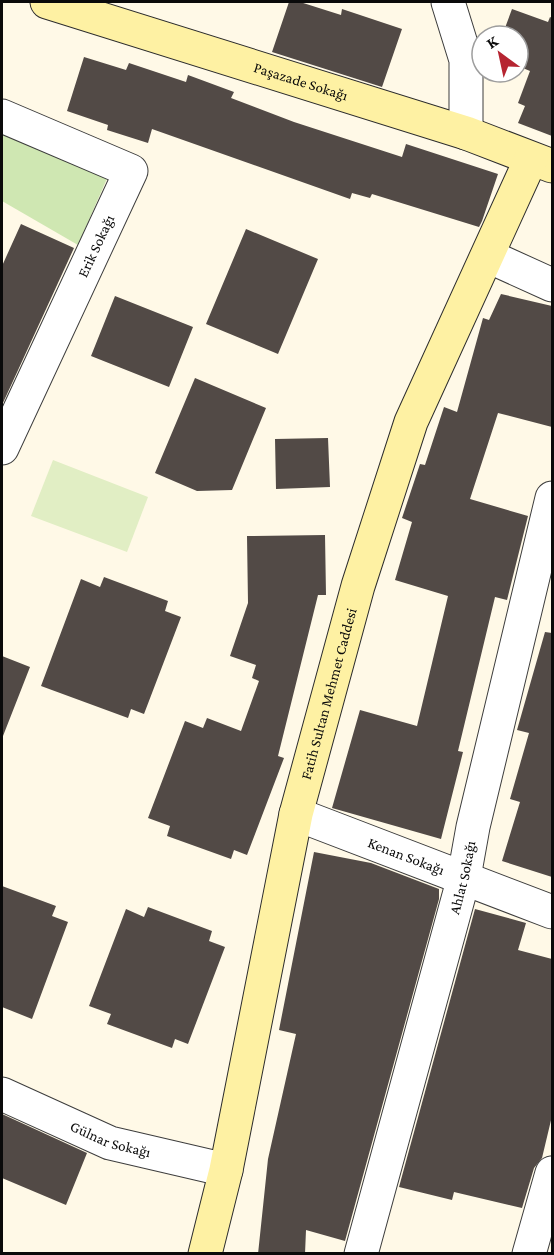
<svg xmlns="http://www.w3.org/2000/svg" width="554" height="1255" viewBox="0 0 554 1255" font-family="'Crimson Pro',serif">
<rect width="100%" height="100%" fill="#fff9e7"/>
<path fill="#cfe7b2" d="M2 128 109 174 78 245 2 201Z"/>
<path fill="#e1eec4" d="M53 460 148 497 127 552 31 516Z"/>
<path fill="#524a46" d="M289 2H300L341 15 342 9 402 29 382 87 272 52Z
M512 9 548 22 550 17 552 18V136L518 123 525 106 518 103 530 71 518 66V36H502Z
M84 57 126 70 129 63 186 82 188 75 234 92 231 98 294 122 402 157 406 144 498 174 482 221 479 227 372 194 370 198 352 193 350 199 152 129 148 143 107 130 108 125 67 111Z
M21 224 74 248 2 405V266Z
M246 229 318 259 278 354 206 324Z
M501 294 552 306V427L498 413 470 499 528 516 507 600 495 597 458 751 463 752 441 839 332 808 360 710 417 726 448 596 395 580 412 522 402 518 420 464 425 465 444 407 457 412 483 318 489 320Z
M115 296 193 327 169 387 91 356Z
M195 378 266 408 232 490 197 491 155 473Z
M328 438 330 487 276 489 275 439Z
M325 535 326 595H318L278 756 284 758 247 855 234 850 231 859 167 836 170 826 148 818 185 721 203 728 207 718 241 731 259 681 252 678 256 665 230 656 248 603 247 536Z
M104 577 168 601 165 611 181 617 144 714 131 709 128 718 41 686 81 579 100 587Z
M545 632 552 633V877L502 861 520 802 510 799 529 733 517 730Z
M2 656 30 667 3 736H2Z
M314 852 371 863 439 889V899L345 1241 306 1230 305 1254H258L268 1159 296 1034 279 1030Z
M2 886 56 906 52 916 68 922 32 1019 2 1007Z
M148 907 212 931 209 941 225 947 188 1044 175 1039 172 1048 107 1024 111 1014 89 1006 126 909 144 917Z
M475 909 526 923 518 950 552 959V1116L542 1158 534 1168 522 1208 454 1192 452 1200 399 1187Z
M2 1114 87 1153 66 1205 2 1178Z"/>
<g fill="none" stroke-linecap="round" stroke-linejoin="round">
<defs>
<g id="street">
<path d="M448 2 466 60V133"/>
<path d="M2 116 131 171 2 448"/>
<path d="M488 256 552 285"/>
<path id="s1" d="M296 814 552 912"/>
<path id="s2" d="M2 1094 110 1143 226 1170"/>
<path id="s3" d="M361 1254 464 877 473 827 552 498"/>
<path d="M529 1254 552 1173"/>
</g>
<g id="secondary">
<path id="s4" d="M47 2 466 133 552 166"/>
<path id="s5" d="M205 1254 226 1170 296 814 358 586 411 422 531 159"/>
</g>
</defs>
<use href="#street" stroke="#3d3d3d" stroke-width="35"/>
<use href="#secondary" stroke="#2c2c2c" stroke-width="35"/>
<use href="#street" stroke="#fff" stroke-width="33"/>
<use href="#secondary" stroke="#fef1a3" stroke-width="33"/>
</g>
<g text-anchor="middle" dominant-baseline="central" stroke-width="6" stroke-linejoin="round" paint-order="stroke">
<g font-size="15" fill="#0a0a0a" stroke="#fff">
<text stroke="none"><textPath href="#s4" startOffset="266">Paşazade Sokağı</textPath></text>
<text transform="translate(96 246) rotate(-65)">Erik Sokağı</text>
<text stroke="none"><textPath href="#s5" startOffset="574">Fatih Sultan Mehmet Caddesi</textPath></text>
<text stroke="none"><textPath href="#s1" startOffset="118">Kenan Sokağı</textPath></text>
<text stroke="none"><textPath href="#s3" startOffset="390">Ahlat Sokağı</textPath></text>
<text stroke="none"><textPath href="#s2" startOffset="118">Gülnar Sokağı</textPath></text>
</g>
</g>
<rect width="554" height="1255" fill="none" stroke="#0a0a0a" stroke-width="6"/>
<g transform="translate(500 54) rotate(327)"><circle r="28" fill="#ffffff" stroke="#9d9d9d" stroke-width="1.5"/>
<path d="M0-4.5L10 22L0 15L-10 22Z" fill="#b62531"/>
<text y="-9" font-size="16" font-weight="bold" text-anchor="middle" fill="#0a0a0a">K</text>
</g>
</svg>
